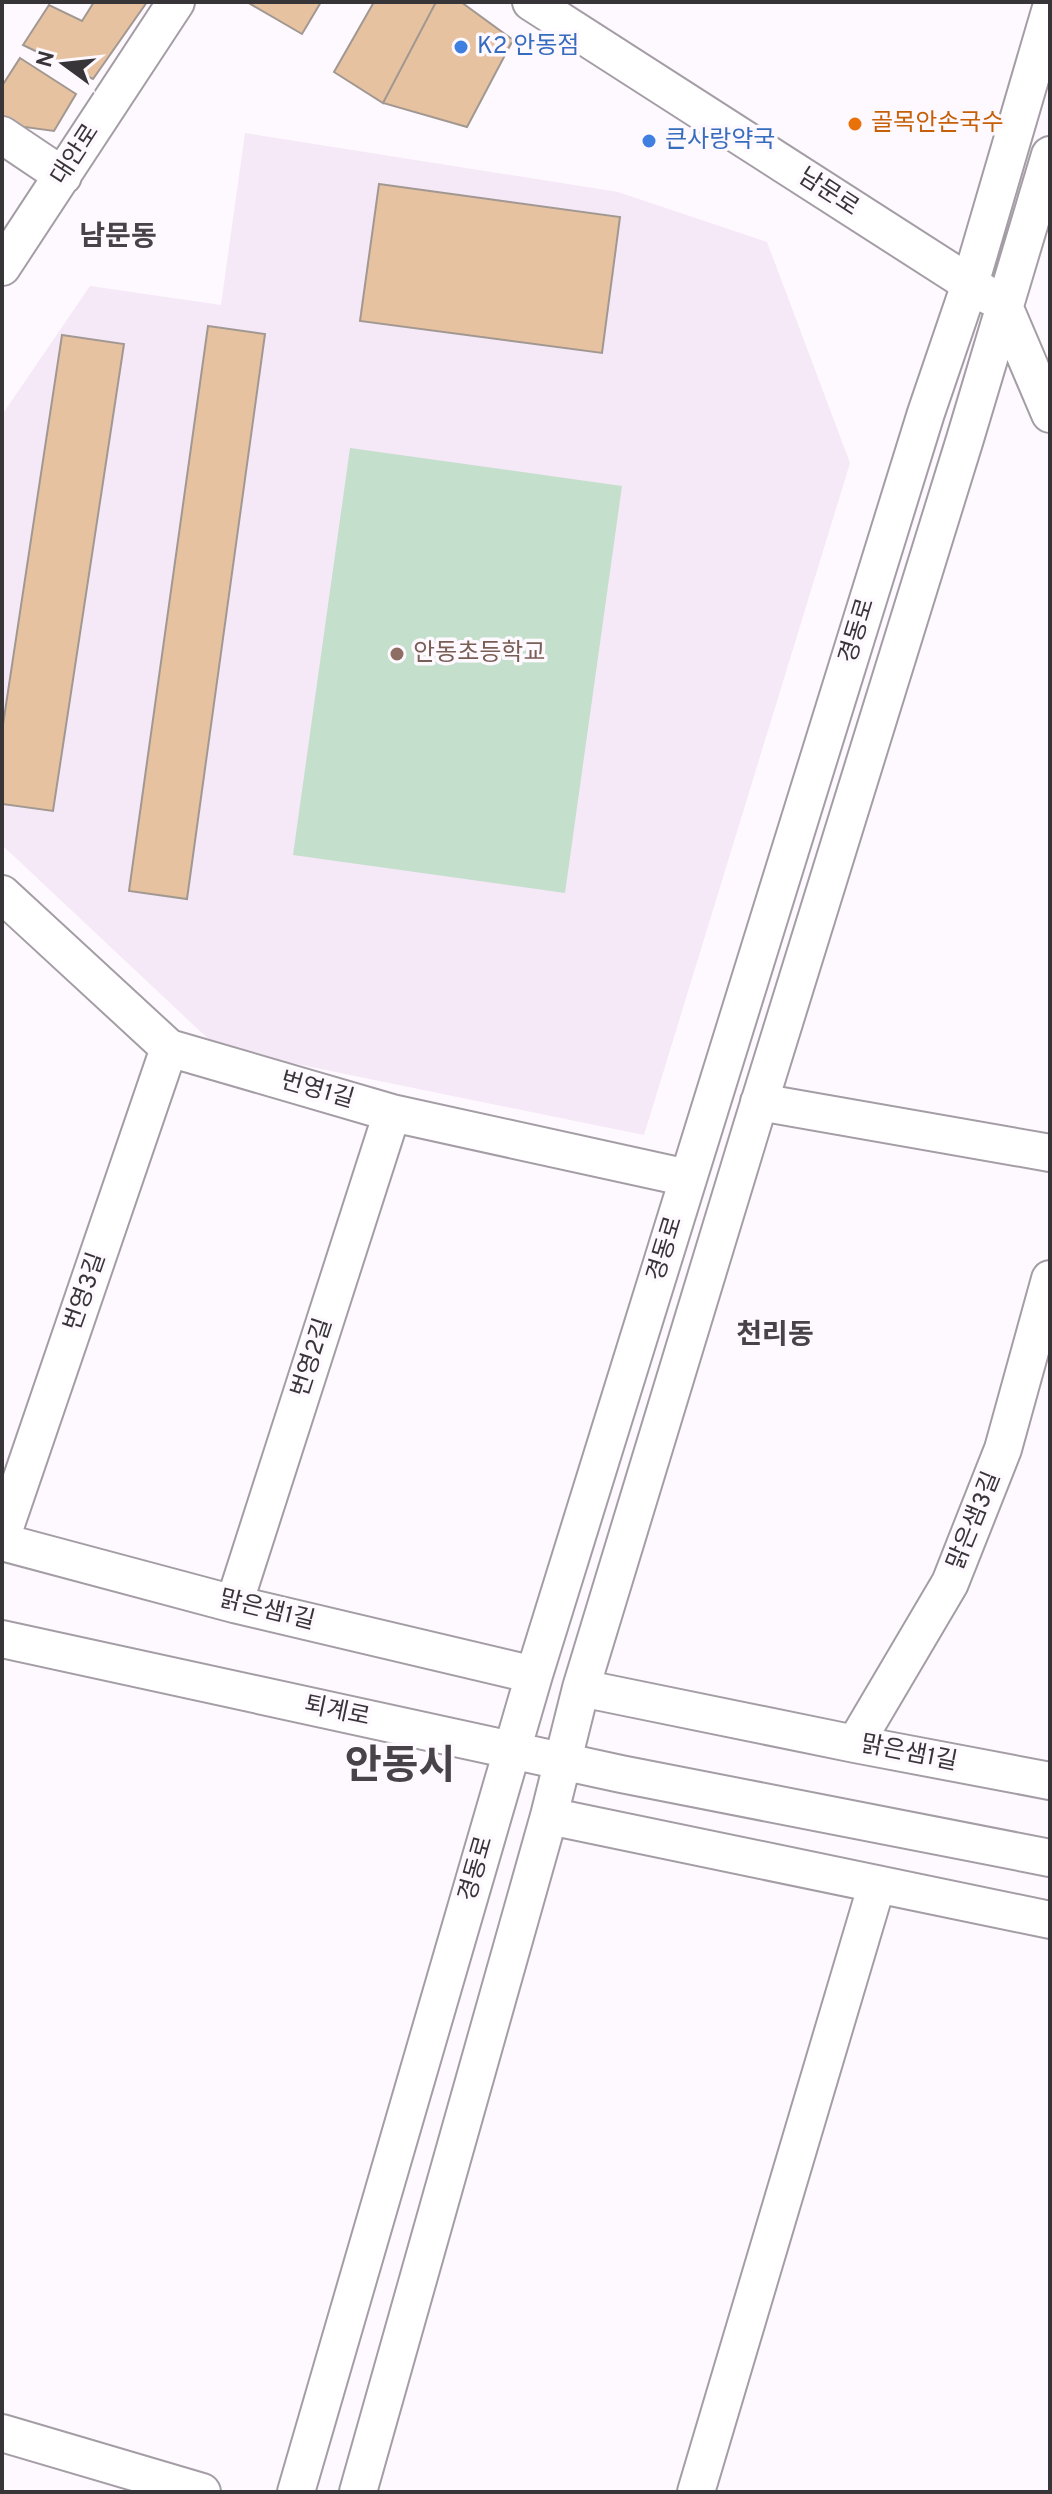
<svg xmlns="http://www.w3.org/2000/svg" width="1052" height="2494" viewBox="0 0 1052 2494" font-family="Overpass,'Noto Sans KR',sans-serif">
<rect width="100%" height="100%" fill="#fef8ff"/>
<path fill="#f5e8f7" d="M245 133 618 192 767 242 850 463 644 1135 218 1048 2 845V415L90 286 221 305Z"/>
<path fill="#c5dfcd" d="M350 448 622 486 565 893 293 855Z"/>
<path fill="#e7c2a1" stroke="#a19891" stroke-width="2" d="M94 2H147L93 79 23 45 49 5 82 21Z
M247 2H321L302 34Z
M374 2H436L383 103 334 72Z
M436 2H461L513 40 467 127 383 103Z
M20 58 76 94 54 131 2 124V86Z
M379 184 620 217 602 353 360 321Z
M208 326 265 334 187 899 129 891Z
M62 335 124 344 53 811 2 804V731Z"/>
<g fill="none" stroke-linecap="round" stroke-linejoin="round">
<defs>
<path id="minor" d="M531 2 989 296
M2 135 63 176
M2 267 176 2
M1004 306 1050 414
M2 894 169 1048 392 1113 688 1178
M759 1102 1050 1153
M2 1536 169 1048
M2 1542 234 1604 534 1675
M234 1604 392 1113
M2 1639 621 1774 1050 1858
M581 1688 855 1744 1050 1781
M855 1744 950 1583 1003 1449 1050 1279
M549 1816 1050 1920
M2 2433 202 2492
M296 2492 534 1675 926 413 970 284 1050 11
M358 2492 549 1816 581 1688 752 1126 965 439 1050 155
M696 2492 877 1884"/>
</defs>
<use href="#minor" stroke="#a49da5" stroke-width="40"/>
<use href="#minor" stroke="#fff" stroke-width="36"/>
</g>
<g fill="#3f7fe0" stroke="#fef8ff" stroke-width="3">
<circle cx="461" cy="47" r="8"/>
<circle cx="649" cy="141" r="8"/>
</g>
<circle fill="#e8710a" stroke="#fef8ff" stroke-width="3" cx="855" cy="124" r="8"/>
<circle fill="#8d6e63" stroke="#fef8ff" stroke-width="3" cx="397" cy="654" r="8"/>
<g text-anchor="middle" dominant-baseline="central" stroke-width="7" stroke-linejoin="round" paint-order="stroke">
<g font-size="24" fill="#366cbe" stroke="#fef8ff" text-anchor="start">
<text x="477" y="47">K2 안동점</text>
<text x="665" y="141">큰사랑약국</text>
</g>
<g font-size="24" fill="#c56008" stroke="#fef8ff" text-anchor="start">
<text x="871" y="124">골목안손국수</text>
</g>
<g font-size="24" fill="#383538" stroke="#fef8ff">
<text transform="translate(76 155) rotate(-57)">대안로</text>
<text transform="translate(828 193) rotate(33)">남문로</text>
<text transform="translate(858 631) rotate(-73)">경동로</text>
<text transform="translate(317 1091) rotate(16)">번영1길</text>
<text transform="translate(666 1249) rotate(-73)">경동로</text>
<text transform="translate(86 1292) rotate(-71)">번영3길</text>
<text transform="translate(313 1358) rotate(-72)">번영2길</text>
<text transform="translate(975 1521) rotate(-68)">맑은샘3길</text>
<text transform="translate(267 1611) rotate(14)">맑은샘1길</text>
<text transform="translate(337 1712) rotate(12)">퇴계로</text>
<text transform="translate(909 1754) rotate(11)">맑은샘1길</text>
<text transform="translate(477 1869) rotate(-74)">경동로</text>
</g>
<g font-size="24" fill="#785e54" stroke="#fef8ff" text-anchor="start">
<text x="413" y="654">안동초등학교</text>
</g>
<g font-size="28" font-weight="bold" fill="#484249" stroke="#fef8ff">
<text x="118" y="238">남문동</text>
<text x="775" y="1336">천리동</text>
</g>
<g font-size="40" font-weight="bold" fill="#484249" stroke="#fef8ff">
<text x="400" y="1768">안동시</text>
</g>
</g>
<rect width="1052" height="2494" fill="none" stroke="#383538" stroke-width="8"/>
<g transform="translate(64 64) rotate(285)" stroke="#fef8ff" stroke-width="6" paint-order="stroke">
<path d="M0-6L14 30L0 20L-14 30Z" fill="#383538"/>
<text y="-12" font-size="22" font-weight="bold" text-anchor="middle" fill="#383538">N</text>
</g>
</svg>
